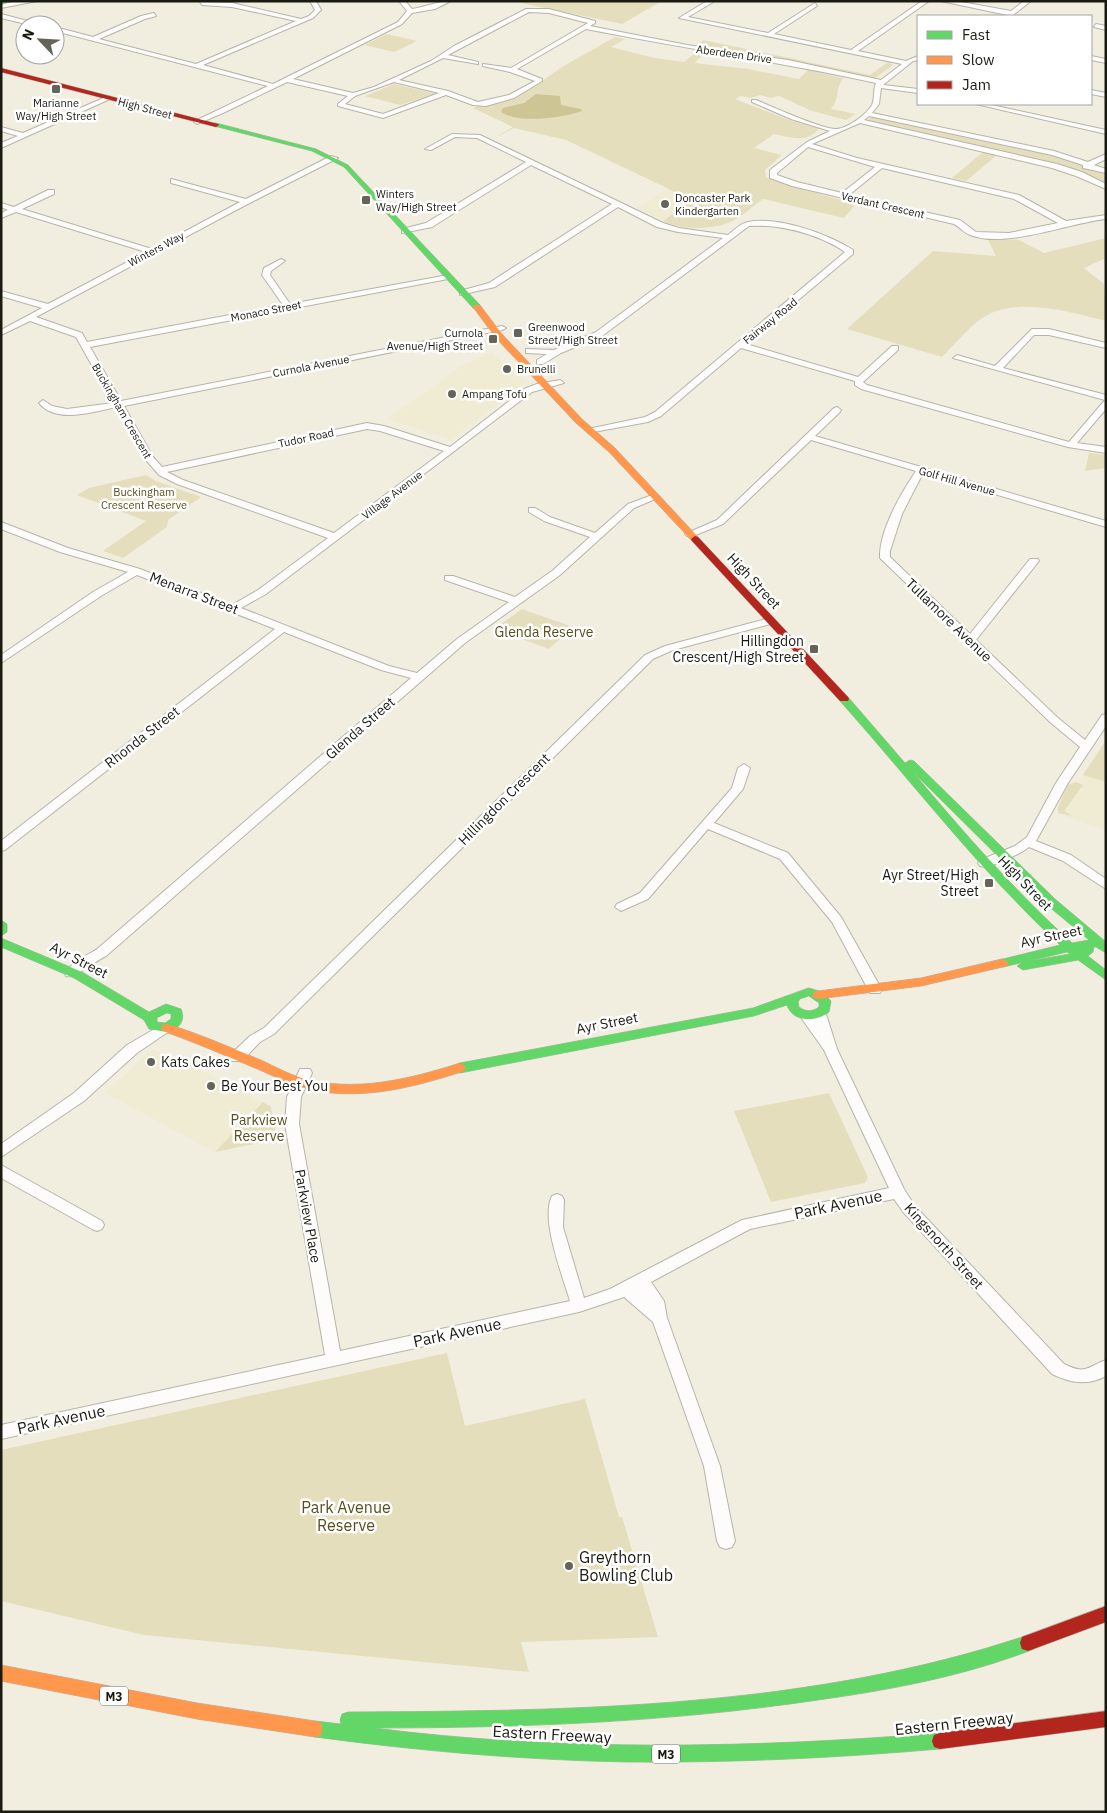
<svg xmlns="http://www.w3.org/2000/svg" width="1107" height="1813" viewBox="0 0 1107 1813" font-family="'IBM Plex Sans',sans-serif">
<rect width="100%" height="100%" fill="#f1eee0"/>
<path fill="#f0ebd3" d="M668 188 693 200 663 221 638 209Z
M492 352 509 369 506 372 528 381 451 440 387 419 465 364Z
M1083 775 1106 782V830L1061 815 1057 811 1068 785 1078 782Z
M152 1049 163 1054 165 1052 263 1102 215 1152 105 1093Z"/>
<path fill="#e5debc" d="M524 1H662L622 24 521 3Z
M387 34 417 41 394 52 364 45Z
M615 37 625 39 611 47 655 58 684 62 696 52 705 53 694 63 748 69 799 79 808 70 843 78C835 89 840 99 831 109L856 114 846 120 812 111 779 96 771 98 760 95 751 98 741 96 735 99 792 121 819 128C809 144 788 137 774 134L754 148 782 155 765 170 766 177 790 186 856 204 844 218 763 199C752 206 740 219 728 223 707 230 682 230 663 221L692 200 566 140 514 128 493 139 513 127 473 108 527 91 562 67Z
M703 40 870 75 888 62 893 65 875 78H870L781 59 695 47Z
M394 84 433 93 434 94 400 105 365 96Z
M872 117 1050 153 1100 171 1106 175V185L1069 168 866 121Z
M983 152 997 155 966 181 952 178Z
M987 238 1019 240 1044 253 1106 238V258L1084 268 1104 284 1106 321C1070 312 1014 295 981 319 967 329 955 344 942 357L847 329 933 251 996 256Z
M1089 453 1106 455V468L1085 471Z
M146 475 156 481 201 497 168 520 167 527 123 558 103 551 146 521 77 495 89 488Z
M522 609 573 627 549 649 494 629Z
M1106 740V782L1083 775Z
M1075 782 1083 785 1064 811 1072 816 1058 813V807L1068 785Z
M829 1093 868 1177 865 1183 771 1202 734 1111Z
M263 1102 271 1107 277 1139 215 1152Z
M447 1353 465 1426 585 1399 619 1517H622L658 1637 521 1642 529 1672 144 1635 1 1601V1450Z"/>
<path fill="#cec594" d="M536 94 560 96 561 105 581 109 582 111C562 118 519 124 501 112L503 108 524 103Z"/>
<g fill="none" stroke-linecap="round" stroke-linejoin="round">
<defs>
<path id="street" d="M20 1H37L1 8V4Z
M310 1H316L321 10 313 18 203 65 273 84 398 22 407 11 399 1H405L412 9C425 7 439 1 451 1L435 9 412 13 402 24 293 79 353 93 374 87 431 61 454 46 526 9H549L595 21V23L590 26 687 45 788 60 881 80 902 64 679 18 707 1H715L688 17 768 33 815 3 817 6 774 34 851 50 922 1H929L858 51 906 61 918 56V60L913 61 883 85 918 89V93L881 88 879 104 872 113 1054 151 1088 162 1106 154V159L1094 165 1106 169V173L1083 168V165L1052 155 869 116 864 120 1057 164 1082 172 1106 184V189L1076 176 1052 168 860 123 812 144 857 158 1019 195 1066 221 1106 215V219C1069 223 1005 249 970 235 964 233 960 227 954 224L792 186 770 178V170L807 142 830 131 791 119 752 102V100H756C771 106 823 130 837 129 848 128 866 115 872 105 875 99 873 89 876 83 780 62 683 48 586 29L517 69 542 79V81L514 98 486 106 473 105 446 95 383 118 338 106V104L348 96 287 82 223 113 197 124 194 122 195 121 268 86 55 31V27L93 37 141 16 154 13 156 16 145 19 99 39 196 64 296 21 232 7 202 5 200 2 232 3 301 19 309 16 315 10ZM529 12 549 13 588 23 511 68 483 64V66L510 72 535 81 509 95 478 102 448 91 399 80 443 58 478 64V62L448 55ZM394 82 439 93 383 114 345 104 355 96ZM808 147 875 167 842 193 797 182 777 175V173ZM882 168 1014 199 1058 223 1009 233 976 232 960 220 849 195Z
M941 1H956L1011 11 1024 1H1031L1012 16Z
M1 14 39 24 40 25H30L1 18Z
M1096 24 1106 26V30L1094 27Z
M1091 56 1106 59V63L1091 60Z
M1091 90 1106 93V97L1091 94Z
M108 96 110 97V99L1 148V143L18 136 1 131V127L23 133Z
M976 104H987L1106 130V134Z
M452 134 480 135 663 223 679 228 728 235C734 230 741 223 748 222 778 216 828 234 853 250V254L746 344 858 377 892 346H898V350L863 382 867 385 1069 442 1105 400 953 358 957 355 995 366 1032 329H1049L1106 343V348L1049 335H1034L1003 368 1106 395V409L1077 443 1106 447V453L1068 447 861 389 855 385V381L741 348 661 416 648 422 588 433V429L645 417 655 412 845 252C819 234 780 224 749 226L602 336 561 353 543 364H537V360L547 354 526 353V349L554 350 596 332 723 238 678 232 657 227 618 207 495 287 460 295V291L489 283 612 204 531 165 432 227 402 233V229L426 223 526 162 477 138 455 137 431 150 425 149Z
M331 156 338 158 240 208 36 317 82 333 87 342 283 305 262 275 264 268 281 259 285 261 271 271 270 275 290 304 448 275 452 277 448 279 90 347 121 401 502 326 506 328 502 330 124 406 153 457 162 467 367 423 384 426 450 447 526 388 537 384 560 380 564 383 532 392 266 594 241 608 389 666 417 673 457 639 509 602 445 580V576H453L515 597 552 571 590 537 544 521 529 512V508H535L550 517 595 533 628 504 655 494 660 497 634 508 560 575 465 643 106 956C95 961 75 979 66 976L65 973C72 962 85 956 96 950L411 678 381 670 284 632 5 850 1 851V841L275 629 137 575 101 596 1 663V655L93 592 128 572 60 552 1 529V522L68 548 140 569 232 605 258 590 328 538 177 484 159 475 146 460 116 407C93 412 56 424 39 403L43 400 52 406 67 409 113 403 76 337 30 321 1 335V330L42 308 1 296V291L48 304 146 252 16 212 1 218V213L8 210 1 207V203L14 207 48 190H54V194L22 209 152 249 240 202 171 183V179L246 199ZM367 429 380 431 444 451 334 533 183 480 167 472Z
M837 407 841 410 840 412 815 436 1106 521V527L923 473 902 514 890 551V557L970 634 1030 559H1038L1039 561 976 640 1058 718 1085 740 1102 715 1106 714V726L1068 783 1036 841 1071 855 1106 879V889L1063 861 1029 847C1020 854 990 869 980 866L978 863 980 860 1015 846 1027 837 1056 783 1080 747 1050 722 880 558C879 531 901 493 916 471L811 440 723 524 693 536H687L685 534 717 520 834 408Z
M770 618 775 621 774 623 673 650 653 659 274 1034 260 1042 242 1061H232L230 1057 232 1053 250 1036 264 1028 645 655 665 646Z
M744 764 750 768 743 789 714 823 788 853 841 917 882 990 880 993H870L832 922 780 859 708 829 648 899 621 911 615 907 617 904 640 893 732 788 738 768Z
M819 1009 824 1011 826 1014 837 1049 904 1189 914 1205 1064 1364C1086 1375 1087 1367 1106 1360V1376C1087 1386 1071 1383 1052 1374L904 1213 894 1199 750 1229 651 1282 664 1301 667 1318 720 1466 735 1541 732 1547 726 1549 720 1547 717 1541 704 1466 653 1322 624 1297 579 1312 1 1439V1425L325 1355 285 1124 287 1097 300 1069H310L312 1073 301 1097 299 1124 340 1351 570 1301C563 1277 540 1219 552 1196L557 1194 562 1196 564 1200 563 1227 584 1298 610 1289 742 1220 889 1188 824 1050 800 1016 802 1013 807 1011 812 1014Z
M163 1024 168 1026 170 1029 168 1032 137 1053 84 1101 1 1157V1144L74 1093 127 1045Z
M1 1165 102 1221 104 1225 102 1229 97 1231 92 1229 1 1178Z"/>
<path id="fast" d="M1 1H13L1 5Z
M216 123 316 149 348 165 480 305V309H474L344 167 312 151 214 126V124Z
M844 696 848 697 905 763 910 760 914 761 1055 899 1106 942V953L1096 947H1094L1093 952 1088 956 1106 970V980L1078 960 1023 970 1017 966 1023 962 1070 954 1067 952 1003 967 999 966 997 963 999 960 1060 945C979 870 913 783 840 701L839 699 840 697ZM913 772 1047 905 1089 940 1072 943C1014 890 963 832 913 772Z
M1 920 7 924V932L1 936Z
M1 938 82 972 149 1012 166 1004 181 1009C186 1021 179 1029 167 1032L149 1029 144 1020 74 978 1 947ZM167 1013 171 1014V1019L165 1023 157 1022V1018Z
M809 988 822 992 831 1001 829 1012C817 1022 793 1023 787 1005L754 1016 460 1073 456 1071 454 1068 456 1065 460 1063 753 1008ZM809 996 819 1003V1007C812 1012 806 1012 799 1007L798 1002 800 999Z
M1028 1635 1034 1637 1036 1643 1034 1649C965 1676 890 1690 818 1700 671 1722 522 1728 374 1728 562 1752 752 1748 940 1733L946 1735 948 1741 946 1747 940 1749C836 1758 732 1763 627 1762 522 1760 419 1751 315 1737L309 1735 307 1729 309 1723 315 1721 341 1724 340 1720 342 1714 348 1712C574 1711 812 1708 1028 1635Z"/>
<path id="slow" d="M474 305H480L501 333 582 419 615 448 698 537V541H692L609 452 576 423 495 337 473 307Z
M1003 959 1009 963 1007 966 921 986 818 999 814 998 812 995 814 992 818 991 921 978Z
M167 1024C200 1034 232 1048 263 1061 276 1067 288 1074 302 1078 354 1093 410 1079 460 1063L464 1065 466 1068 464 1071C412 1088 355 1103 300 1087 284 1082 270 1074 255 1068 224 1055 194 1042 163 1031L161 1028 163 1025Z
M1 1665 197 1703 315 1721 321 1723 323 1729 321 1735 315 1737 197 1719 1 1681Z"/>
<path id="jam" d="M1 68 218 124 219 125 216 127 1 72Z
M695 536 698 537 848 697 849 699 848 701H840L692 541 691 539Z
M1106 1606V1622L1028 1651 1022 1649 1020 1643 1022 1637Z
M1106 1711V1727L940 1749 934 1747 932 1741 934 1735 940 1733Z"/>
</defs>
<use href="#street" stroke="#b6b4aa" stroke-width="2"/>
<use href="#fast" stroke="#b6b4aa" stroke-width="1"/>
<use href="#slow" stroke="#b6b4aa" stroke-width="1"/>
<use href="#jam" stroke="#b6b4aa" stroke-width="1"/>
<use href="#street" fill="#fdfcfa" fill-rule="evenodd"/>
<use href="#fast" fill="#63d668" fill-rule="evenodd"/>
<use href="#slow" fill="#ff974d" fill-rule="evenodd"/>
<use href="#jam" fill="#b3261e" fill-rule="evenodd"/>
</g>
<g fill="#666459" stroke="#fff" stroke-width="2">
<rect x="51" y="84" width="10" height="10" rx="2.5"/>
<rect x="361" y="195" width="10" height="10" rx="2.5"/>
<circle cx="665" cy="204" r="5"/>
<rect x="513" y="328" width="10" height="10" rx="2.5"/>
<rect x="488" y="334" width="10" height="10" rx="2.5"/>
<circle cx="507" cy="369" r="5"/>
<circle cx="452" cy="394" r="5"/>
<rect x="809" y="644" width="10" height="10" rx="2.5"/>
<rect x="984" y="878" width="10" height="10" rx="2.5"/>
<circle cx="151" cy="1062" r="5"/>
<circle cx="211" cy="1086" r="5"/>
<circle cx="569" cy="1566" r="5"/>
</g>
<g text-anchor="middle" dominant-baseline="central" stroke-width="5" stroke-linejoin="round" paint-order="stroke">
<g font-size="11" fill="#1b1a11" stroke="#fff">
<text transform="translate(734 54) rotate(8)">Aberdeen Drive</text>
<text transform="translate(145 108) rotate(15)">High Street</text>
<text transform="translate(883 205) rotate(13)">Verdant Crescent</text>
<text transform="translate(156 249) rotate(-28)">Winters Way</text>
<text transform="translate(266 311) rotate(-11)">Monaco Street</text>
<text transform="translate(770 321) rotate(-39)">Fairway Road</text>
<text transform="translate(311 366) rotate(-11)">Curnola Avenue</text>
<text transform="translate(122 411) rotate(60)">Buckingham Crescent</text>
<text transform="translate(306 438) rotate(-12)">Tudor Road</text>
<text transform="translate(957 481) rotate(16)">Golf Hill Avenue</text>
<text transform="translate(392 495) rotate(-37)">Village Avenue</text>
</g>
<g font-size="11" fill="#1b1a11" stroke="#fff" text-anchor="start">
<text x="56" y="103" text-anchor="middle">Marianne<tspan x="56" dy="13">Way/High Street</tspan></text>
<text x="376" y="194">Winters<tspan x="376" dy="13">Way/High Street</tspan></text>
<text x="675" y="198">Doncaster Park<tspan x="675" dy="13">Kindergarten</tspan></text>
<text x="528" y="327">Greenwood<tspan x="528" dy="13">Street/High Street</tspan></text>
<text x="483" y="333" text-anchor="end">Curnola<tspan x="483" dy="13">Avenue/High Street</tspan></text>
<text x="517" y="369">Brunelli</text>
<text x="462" y="394">Ampang Tofu</text>
</g>
<g font-size="11" fill="#584f1e" stroke="#fff">
<text x="144" y="492">Buckingham<tspan x="144" dy="13">Crescent Reserve</tspan></text>
</g>
<g fill="#fff" stroke="#5f5f58" stroke-width="1">
<rect x="100" y="1686.5" width="28" height="19" rx="4"/>
<rect x="652" y="1744.5" width="28" height="19" rx="4"/>
</g>
<g font-size="12" font-weight="bold" fill="#1b1a11">
<text x="114" y="1696">M3</text>
<text x="666" y="1754">M3</text>
</g>
<g font-size="14" fill="#1b1a11" stroke="#fff">
<text transform="translate(754 581) rotate(47)">High Street</text>
<text transform="translate(194 593) rotate(21)">Menarra Street</text>
<text transform="translate(949 620) rotate(44)">Tullamore Avenue</text>
<text transform="translate(360 728) rotate(-41)">Glenda Street</text>
<text transform="translate(142 737) rotate(-38)">Rhonda Street</text>
<text transform="translate(504 799) rotate(-45)">Hillingdon Crescent</text>
<text transform="translate(1025 883) rotate(46)">High Street</text>
<text transform="translate(1051 936) rotate(-12)">Ayr Street</text>
<text transform="translate(79 960) rotate(27)">Ayr Street</text>
<text transform="translate(607 1023) rotate(-11)">Ayr Street</text>
<text transform="translate(308 1216) rotate(80)">Parkview Place</text>
<text transform="translate(944 1246) rotate(48)">Kingsnorth Street</text>
</g>
<g font-size="14" fill="#584f1e" stroke="#fff">
<text x="544" y="632">Glenda Reserve</text>
<text x="259" y="1120">Parkview<tspan x="259" dy="16">Reserve</tspan></text>
</g>
<g font-size="14" fill="#1b1a11" stroke="#fff" text-anchor="end">
<text x="804" y="641">Hillingdon<tspan x="804" dy="16">Crescent/High Street</tspan></text>
<text x="979" y="875">Ayr Street/High<tspan x="979" dy="16">Street</tspan></text>
<text x="161" y="1062" text-anchor="start">Kats Cakes</text>
<text x="221" y="1086" text-anchor="start">Be Your Best You</text>
</g>
<g font-size="16" fill="#1b1a11" stroke="#fff">
<text transform="translate(838 1204) rotate(-12)">Park Avenue</text>
<text transform="translate(457 1332) rotate(-12)">Park Avenue</text>
<text transform="translate(61 1419) rotate(-12)">Park Avenue</text>
<text transform="translate(954 1723) rotate(-6)">Eastern Freeway</text>
<text transform="translate(552 1734) rotate(3)">Eastern Freeway</text>
</g>
<g font-size="16" fill="#584f1e" stroke="#fff">
<text x="346" y="1507">Park Avenue<tspan x="346" dy="18">Reserve</tspan></text>
</g>
<g font-size="16" fill="#1b1a11" stroke="#fff" text-anchor="start">
<text x="579" y="1557">Greythorn<tspan x="579" dy="18">Bowling Club</tspan></text>
</g>
</g>
<rect width="1107" height="1813" fill="none" stroke="#1b1a11" stroke-width="5"/>
<rect x="917" y="15" width="175" height="90" fill="#ffffff" stroke="#a4a3a0"/>
<rect x="927" y="31" width="25" height="8" fill="#63d668" stroke="#a4a3a0"/>
<text x="962" y="40" font-size="15" fill="#1b1a11">Fast</text>
<rect x="927" y="56" width="25" height="8" fill="#ff974d" stroke="#a4a3a0"/>
<text x="962" y="65" font-size="15" fill="#1b1a11">Slow</text>
<rect x="927" y="81" width="25" height="8" fill="#b3261e" stroke="#a4a3a0"/>
<text x="962" y="90" font-size="15" fill="#1b1a11">Jam</text>
<g transform="translate(40 40) rotate(295)"><circle r="24" fill="#ffffff" stroke="#a4a3a0"/>
<path d="M0-4L9 19L0 12L-9 19Z" fill="#666459"/>
<text y="-8" font-size="14" font-weight="bold" text-anchor="middle" fill="#1b1a11">N</text>
</g>
</svg>
